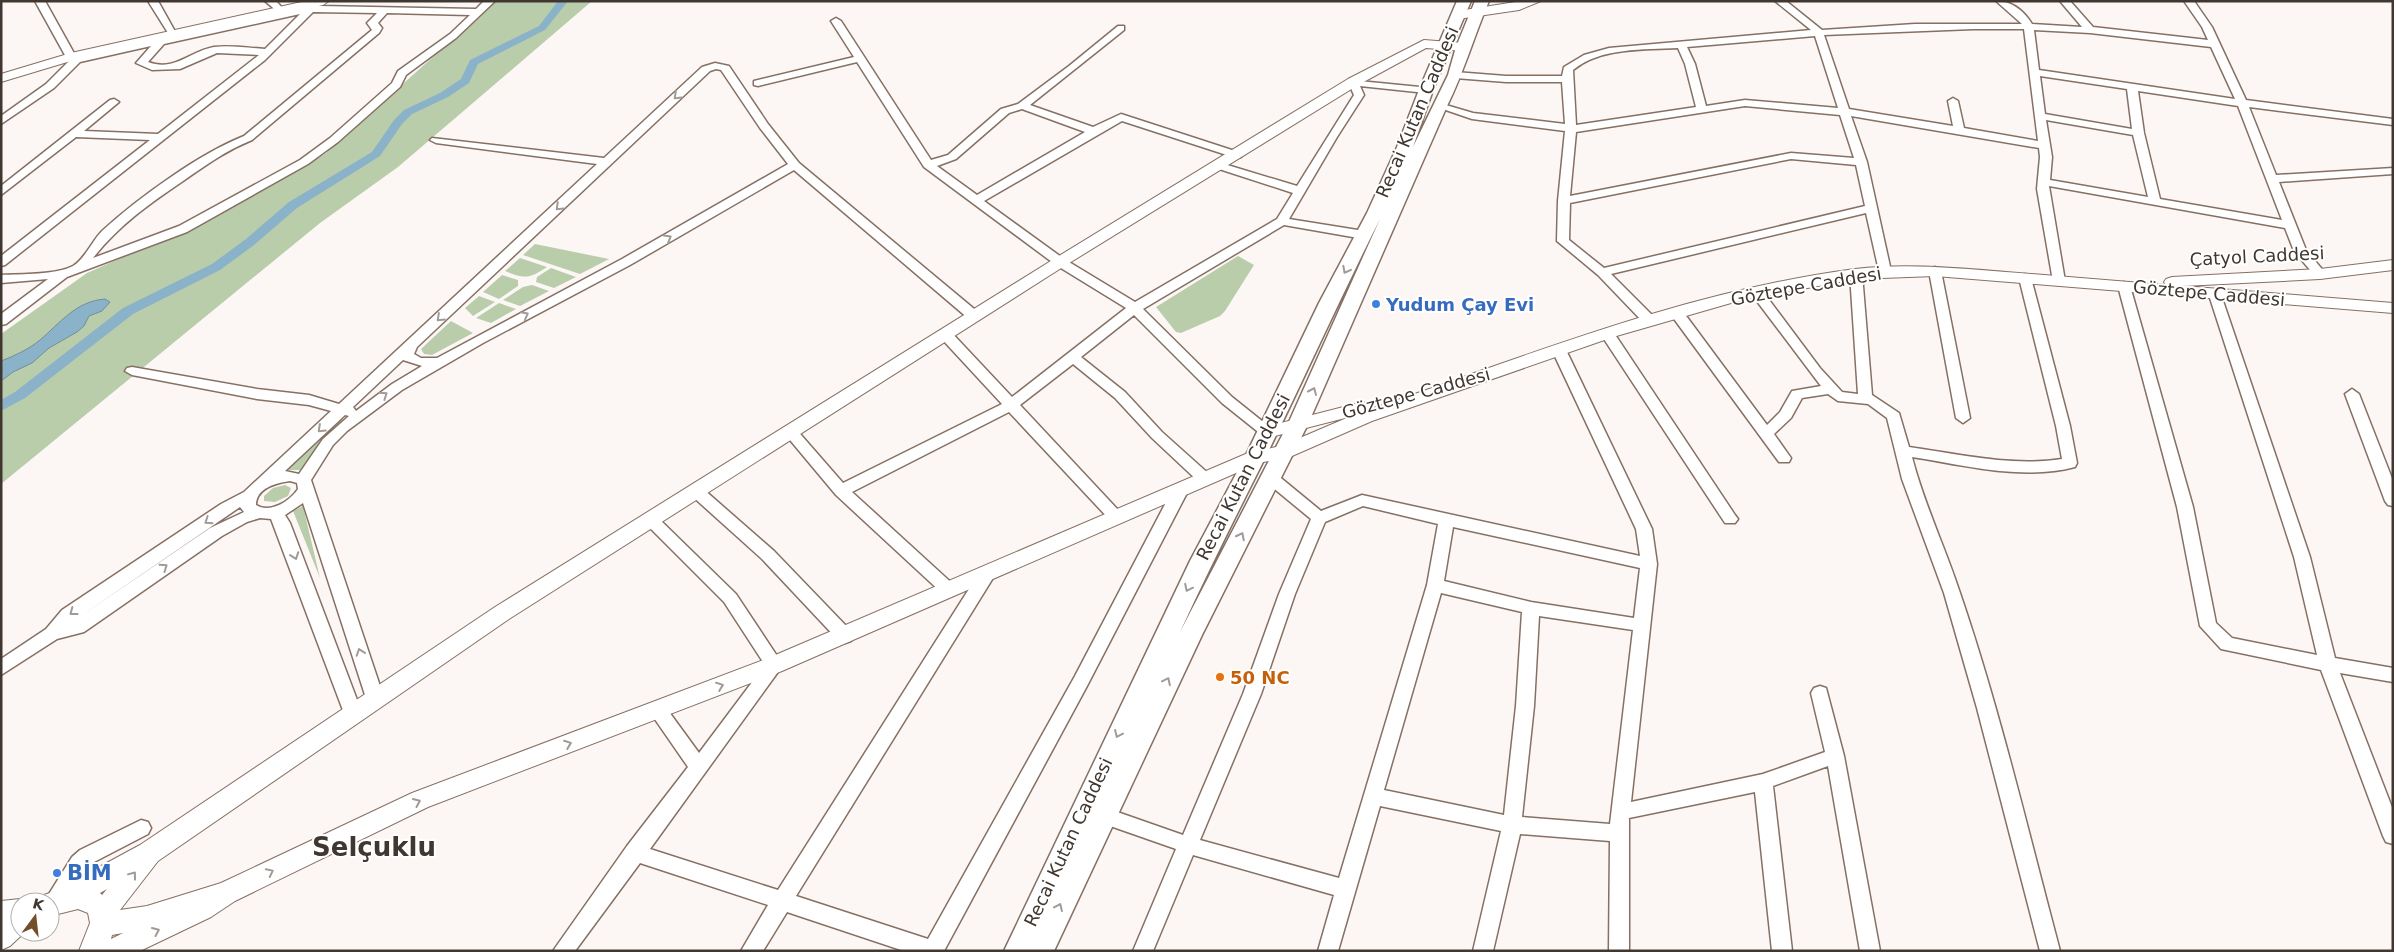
<svg xmlns="http://www.w3.org/2000/svg" width="2394" height="952" viewBox="0 0 2394 952" font-family="'DejaVu Sans',sans-serif">
<rect width="100%" height="100%" fill="#fcf7f4"/>
<path fill="#bacdab" d="M495 1H592L398 167 320 223 1 484V334L87 273 191 227 269 187 325 154Z
M535 244 609 259 580 274 523 255Z
M1238 256 1254 265 1225 311 1220 316 1181 333 1176 332 1156 307Z
M520 258 547 267C529 279 525 279 505 271Z
M551 268 576 277 554 288 536 282 537 277Z
M502 275 518 280V286L499 299 483 292Z
M532 285 549 291 520 306 503 300 523 287Z
M479 296 495 302 473 316 465 308Z
M499 303 516 309 491 323 476 318Z
M451 321 473 333 432 355 424 354 421 349Z
M339 419 344 420 321 442 302 470H285Z
M285 485 291 488 288 496 275 502 264 501V496L273 488Z
M303 506 320 578 293 511Z"/>
<path fill="#8ab2c8" stroke="#748d9b" d="M105 299 110 302 102 311 89 316 84 326 77 332 49 348 32 363 13 372 1 381V361C14 356 29 349 40 340 60 323 76 301 105 299Z"/>
<g fill="none" stroke-linecap="round" stroke-linejoin="round">
<path fill="#8ab2c8" fill-rule="evenodd" d="M558 1H568L545 30 478 64 469 83 448 97 412 114 402 124 380 156 297 208 254 245 220 270 133 314 25 398 1 411V400L15 392 123 308 212 264 246 239 289 202 372 152 394 120 404 110 440 93 461 79 470 60 539 26Z"/>
<defs>
<path id="minor" d="M35 1H45L75 55 81 52 86 54 170 36 148 1H158L177 35 279 13 265 1H276L286 12 307 7 313 1H321L319 6 476 9 484 1H495L456 38 406 75 400 87 338 142 308 164 187 232 67 277 6 324 1 325V314L48 279 1 283V275C21 274 56 275 73 266 85 259 92 241 102 231 138 198 199 154 244 136L372 30 367 23 377 13 313 12 265 60 5 265 1 266V256L150 140 76 137 1 195V186L110 100 114 99 119 102 84 131 158 134 259 55 217 53 180 69 152 70 136 63 151 46 80 62 54 88 1 124V116L46 84 70 60 66 57ZM387 13 470 15 450 34 398 71 392 83 330 138 300 160 179 226 93 258C118 226 149 204 183 181 206 165 225 151 252 140L379 33 382 28 378 23ZM300 14 265 49C249 48 230 45 214 47 190 51 175 72 148 62L164 44Z
M1775 1H1786L1822 30 1915 24H2022L1996 1C2012 1 2024 11 2032 24L2082 27 2060 1H2070L2093 27 2208 40 2202 27 2184 1H2194L2212 27 2246 100 2393 119V125L2249 107 2276 175 2393 168V174L2279 182 2306 250 2326 274 2320 278 2316 277 2294 251 2285 228 2049 186 2065 281 2059 285 2053 281 2037 189 2040 157 2039 148 1851 116 1867 162 1891 271 1889 274 1885 275 1879 271 1866 213 1611 274 1654 317 1656 320 1649 324 1644 323 1598 275 1557 241 1558 201 1565 131 1472 119 1434 106 1439 103 1473 113 1565 124 1562 82H1506L1455 78 1450 75 1455 72 1506 76H1562L1564 67 1584 55 1609 48 1811 30ZM1973 29H2024L2038 141 1964 128 1958 101 1953 98 1948 101 1953 126 1849 109 1824 35ZM2034 30 2090 33 2211 47 2235 99 2039 70ZM1815 36 1838 108 1745 100 1706 106 1695 64 1687 47ZM1678 48 1685 64 1696 107 1576 125 1573 70C1601 47 1644 50 1678 48ZM2040 76 2127 89 2132 129 2045 114ZM2138 91 2238 106 2282 220 2160 199 2144 133ZM1745 106 1840 115 1854 158 1791 153 1570 196 1576 132ZM2046 120 2133 135 2148 197 2050 180 2052 157ZM1791 159 1856 165 1865 206 1604 268 1569 240 1570 203Z
M836 18 841 21 931 160 948 155 1001 109 1018 104 1069 66 1118 26H1124V30L1030 105 1093 127 1121 114 1241 153V157H1233L1122 121 984 201 1064 259 1135 302 1277 219 1293 193 1216 168V164H1224L1297 186 1354 95 1348 82 1349 80 1430 88V92L1426 93 1360 86 1364 95 1337 137 1289 219 1364 231 1368 232 1370 235 1368 238 1364 239 1284 225 1143 309 1232 397 1272 429 1274 432 1272 435H1262L1222 403 1134 315 1081 357 1125 392 1162 432 1210 475 1213 479 1210 483H1200L1152 438 1115 398 1073 364 1020 405 1120 512 1123 516 1120 520H1110L1009 412 852 492 955 586 957 590 955 594 949 596 943 594 836 495 785 434 783 431 785 428H795L843 483 1002 404 940 337 938 334 940 331H950L1012 397 1126 308 1056 265 924 167 857 62 758 86 754 85V81L854 57 831 21ZM1022 109 1085 132 977 195 937 166 956 159 1009 113Z
M715 63 729 66 768 124 799 163 979 313 981 316 979 319H969L794 170 630 265 483 343 402 390 347 431 333 445 311 480 384 698 381 703 375 705 369 703 366 698 303 503 285 515 290 523 362 713 359 718 353 720 347 718 344 713 271 519 260 518 247 522 222 536 84 632 57 639 1 675V659L46 629 62 610 221 504 244 492 331 411 309 405 257 399 132 375 125 371 127 368 132 367 257 389 309 395 339 404 597 164 436 143 430 140 432 138 604 158 702 67ZM716 69 721 70 760 128 788 164 622 259 437 358H421L414 354 417 347 710 71ZM403 360 422 366 392 384 356 411 353 407ZM345 415 349 416 323 439 299 474 285 471ZM290 481 297 483 298 489C290 501 270 514 256 505 256 488 276 483 290 481ZM240 507 244 512 210 528 72 622Z
M1935 267 1941 271 1970 418 1963 423 1956 418 1929 271Z
M1856 270 1862 274 1872 395 1899 413 1909 447C1959 454 2011 467 2062 459L2056 426 2019 278 2025 274 2031 278 2070 426 2077 463 2075 467C2023 481 1964 465 1912 457 1924 504 1945 547 1960 593 2000 710 2028 831 2060 951H2040L1977 708 1944 593 1902 479 1887 418 1868 404 1838 401 1828 394 1802 398 1791 418 1774 434 1791 458 1789 462H1779L1669 312 1676 308 1681 309 1767 425 1780 412 1792 391 1821 386 1750 292 1751 289H1761L1820 368 1842 392 1858 394 1850 274Z
M2124 282 2130 286 2193 507 2216 623 2232 638 2317 655 2294 557 2209 295 2215 291 2221 295 2310 557 2335 658 2393 668V682L2340 673 2393 810V844L2386 842 2383 836 2321 670 2221 649 2200 626 2177 507 2118 286Z
M1607 329 1612 330 1735 515 1738 519 1735 523H1725L1600 333Z
M1559 346 1566 350 1652 529 1657 564 1631 802 1763 774 1825 752 1811 693 1814 688 1820 686 1826 688 1844 756 1880 951H1860L1828 766 1773 786 1792 951H1772L1755 792 1629 818V951H1609L1610 841 1520 834 1493 951H1473L1501 831 1380 806 1338 951H1318L1334 895 1193 855 1153 951H1133L1176 849 1096 821 1094 815 1096 809 1103 807 1183 835 1243 694 1279 594 1311 519 1266 482 1263 478 1266 474H1276L1321 511 1362 495 1640 556 1636 529 1552 350ZM1363 506 1438 524 1427 585 1339 878 1200 840 1261 694 1295 594 1325 522ZM1453 527 1640 568 1634 618 1531 602 1444 581ZM1441 593 1522 612 1516 706 1504 815 1384 790ZM1539 616 1633 630 1610 824 1522 817 1534 706Z
M2352 389 2359 394 2393 481V506L2388 505 2385 501 2345 394Z
M1181 484 1186 485 1189 489 1087 686 944 951H904L787 912 763 951H741L768 905 640 863 575 951H553L627 846 688 767 652 715 649 710 652 705 658 703 664 705 699 753 765 665 724 602 645 523 642 519 645 515H655L736 594 783 665 650 849 778 890 981 570 987 568 993 570 995 574 993 578 796 896 928 939 1075 676 1173 489 1176 485Z
M697 487 702 488 774 551 851 631 853 636 851 641 845 643 839 641 762 559 692 496 689 492 692 488Z
M141 820 148 822 151 828 148 834 94 862 86 869 61 909 54 911 50 910V902H44L72 857 80 850Z"/>
<path id="tertiary" d="M306 1H329L323 5 74 60 1 82V74L71 53Z
M1522 1H1541L1519 10 1458 19 1452 15 1458 11Z
M1424 40 1463 43 1469 47 1463 51 1426 48 1358 85 1066 265 509 619 158 861 120 910 147 906 221 883 412 793 766 659 1248 453 1281 446 1349 417 1267 438 1261 436 1258 432 1261 428 1363 402 1369 404 1371 409C1530 355 1687 291 1855 269 1905 263 1956 268 2006 272 2060 276 2113 281 2166 285L2164 282 2166 279 2172 277 2320 269 2393 260V270L2320 279 2183 286 2393 303V313L1935 276 1856 279 1738 301 1613 337 1372 421 1292 456 1259 463 782 671 428 807 235 901 211 917 140 951H79L90 923 88 913 78 909 50 916V902H38L41 896 67 887 90 872 140 845 495 607 1054 259 1348 79ZM107 889 102 895 100 893ZM123 933 111 939 112 935Z
M20 899 27 902H20V932H25L10 946 1 950V901Z"/>
<path id="secondary" d="M1457 1H1471L1433 90 1413 147 1448 75 1456 47 1475 1H1489C1474 36 1464 72 1447 106L1308 424 1202 635 1054 951H1004L1190 561 1245 457 1319 303 1367 213 1397 147 1419 90ZM1380 219 1288 424 1180 632C1207 573 1236 516 1265 458 1304 379 1340 298 1380 219Z"/>
</defs>
<use href="#minor" stroke="#867063" stroke-width="3"/>
<use href="#tertiary" stroke="#867063" stroke-width="2"/>
<use href="#secondary" stroke="#867063" stroke-width="3"/>
<use href="#minor" fill="#fff" fill-rule="evenodd"/>
<use href="#tertiary" fill="#fff" fill-rule="evenodd"/>
<use href="#secondary" fill="#fff" fill-rule="evenodd"/>
</g>
<defs><path id="oneway-chevron" d="M-2-3.5L2.5 0L-2 3.5" fill="none" stroke-width="1.6" stroke-linecap="round" stroke-linejoin="round" transform="scale(1.25)"/></defs>
<g stroke="#a09b98">
<use href="#oneway-chevron" transform="translate(677 96) rotate(137)"/>
<use href="#oneway-chevron" transform="translate(559 207) rotate(136)"/>
<use href="#oneway-chevron" transform="translate(668 238) rotate(-30)"/>
<use href="#oneway-chevron" transform="translate(1346 270) rotate(118)"/>
<use href="#oneway-chevron" transform="translate(525 315) rotate(-28)"/>
<use href="#oneway-chevron" transform="translate(440 318) rotate(137)"/>
<use href="#oneway-chevron" transform="translate(1313 391) rotate(-66)"/>
<use href="#oneway-chevron" transform="translate(384 395) rotate(-34)"/>
<use href="#oneway-chevron" transform="translate(321 429) rotate(137)"/>
<use href="#oneway-chevron" transform="translate(208 521) rotate(146)"/>
<use href="#oneway-chevron" transform="translate(1241 536) rotate(-63)"/>
<use href="#oneway-chevron" transform="translate(295 556) rotate(70)"/>
<use href="#oneway-chevron" transform="translate(164 567) rotate(-35)"/>
<use href="#oneway-chevron" transform="translate(1188 588) rotate(116)"/>
<use href="#oneway-chevron" transform="translate(73 612) rotate(143)"/>
<use href="#oneway-chevron" transform="translate(360 652) rotate(-109)"/>
<use href="#oneway-chevron" transform="translate(1167 681) rotate(-64)"/>
<use href="#oneway-chevron" transform="translate(720 686) rotate(-21)"/>
<use href="#oneway-chevron" transform="translate(1118 734) rotate(115)"/>
<use href="#oneway-chevron" transform="translate(568 744) rotate(-21)"/>
<use href="#oneway-chevron" transform="translate(417 802) rotate(-24)"/>
<use href="#oneway-chevron" transform="translate(270 872) rotate(-26)"/>
<use href="#oneway-chevron" transform="translate(133 875) rotate(-53)"/>
<use href="#oneway-chevron" transform="translate(1059 907) rotate(-65)"/>
<use href="#oneway-chevron" transform="translate(156 931) rotate(-24)"/>
</g>
<g fill="#3f7fe0" stroke="#fff" stroke-width="2">
<circle cx="1376" cy="304" r="5"/>
<circle cx="57" cy="873" r="5"/>
</g>
<circle fill="#e8710a" stroke="#fff" stroke-width="2" cx="1220" cy="677" r="5"/>
<g text-anchor="middle" dominant-baseline="central" stroke-width="4" stroke-linejoin="round" paint-order="stroke">
<g font-size="18" fill="#413731" stroke="#fff">
<text transform="translate(1417 112) rotate(-67)">Recai Kutan Caddesi</text>
<text transform="translate(2257 256) rotate(-3)">Çatyol Caddesi</text>
<text transform="translate(1806 286) rotate(-10)">Göztepe Caddesi</text>
<text transform="translate(2209 293) rotate(5)">Göztepe Caddesi</text>
<text transform="translate(1416 393) rotate(-15)">Göztepe Caddesi</text>
<text transform="translate(1243 477) rotate(-63)">Recai Kutan Caddesi</text>
<text transform="translate(1068 842) rotate(-65)">Recai Kutan Caddesi</text>
</g>
<g font-size="18" font-weight="bold" fill="#366cbe" stroke="#fff" text-anchor="start">
<text x="1386" y="304">Yudum Çay Evi</text>
</g>
<g font-size="18" font-weight="bold" fill="#c56008" stroke="#fff" text-anchor="start">
<text x="1230" y="677">50 NC</text>
</g>
<g font-size="21" font-weight="bold" fill="#366cbe" stroke="#fff" text-anchor="start">
<text x="67" y="873">BİM</text>
</g>
<g font-size="26" font-weight="bold" fill="#413731" stroke="#fff">
<text x="374" y="847">Selçuklu</text>
</g>
</g>
<rect width="2394" height="952" fill="none" stroke="#413731" stroke-width="5"/>
<g transform="translate(35 917) rotate(15)"><circle r="24" fill="#ffffff" stroke="#b3afad"/>
<path d="M0-4L9 19L0 12L-9 19Z" fill="#744e2b"/>
<text y="-8" font-size="14" font-weight="bold" text-anchor="middle" fill="#413731">K</text>
</g>
</svg>
